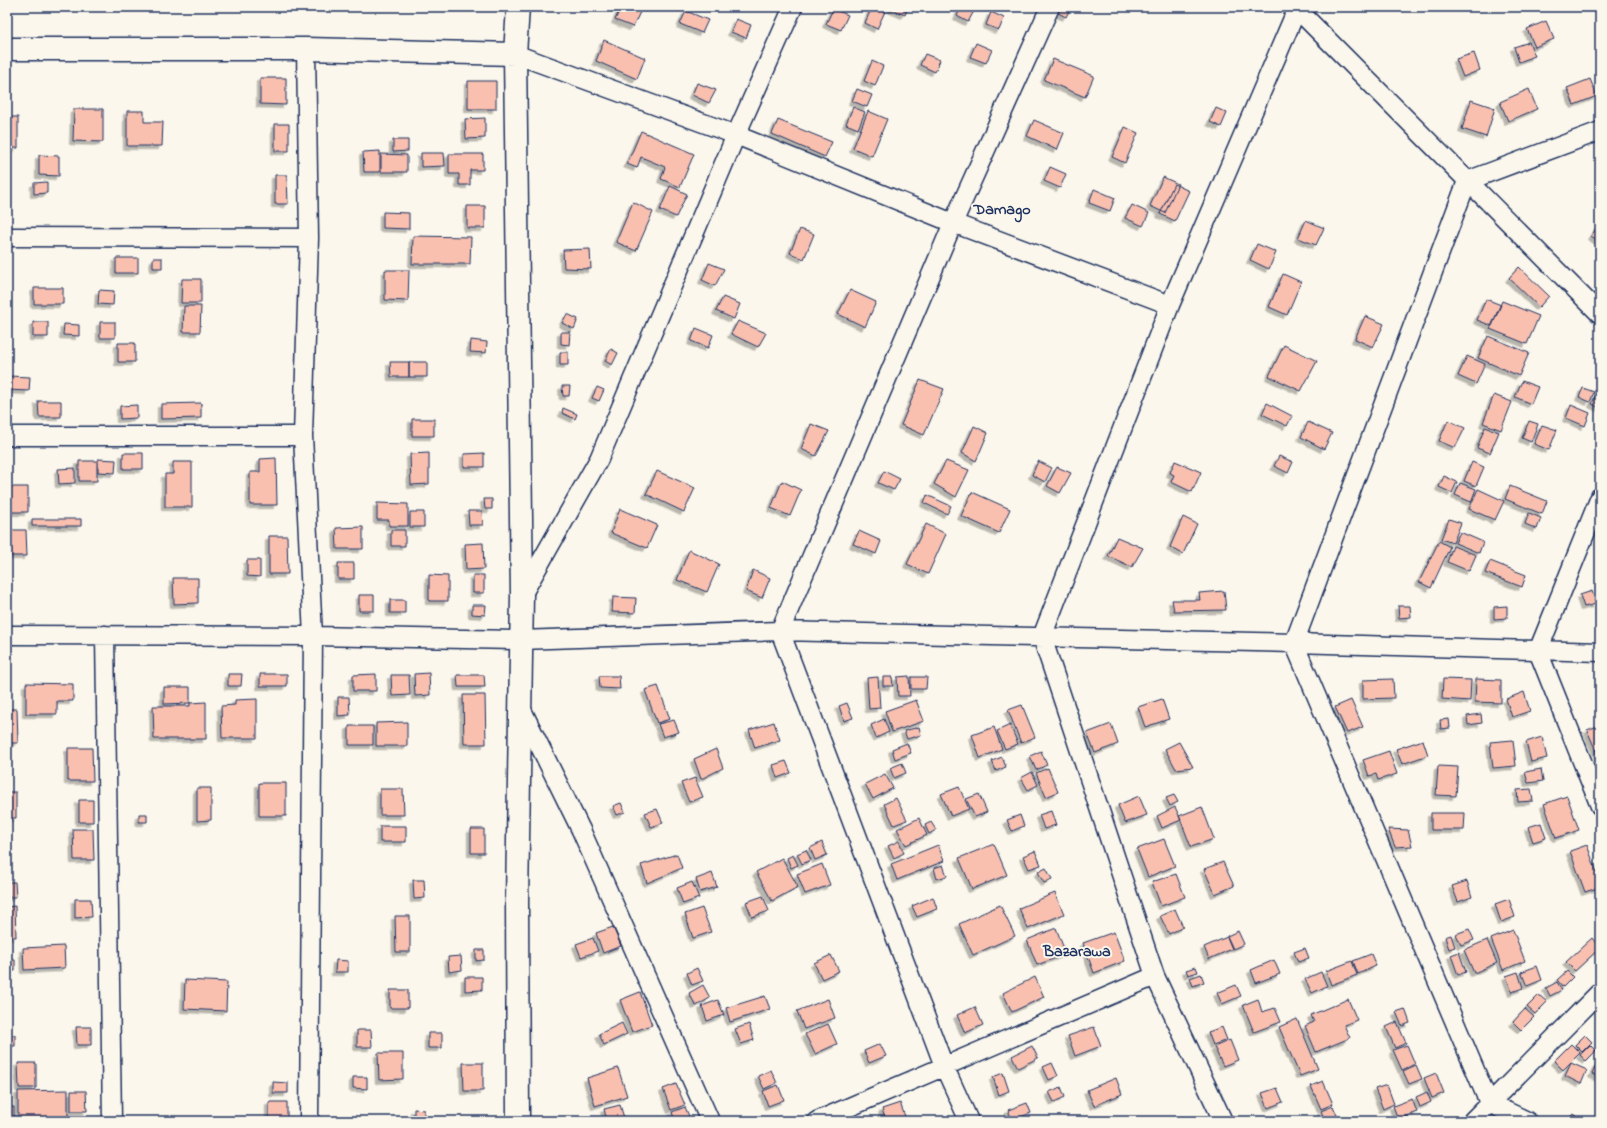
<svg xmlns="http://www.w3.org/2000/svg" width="1607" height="1128" viewBox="0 0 1607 1128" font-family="'Indie Flower',sans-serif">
<defs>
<filter id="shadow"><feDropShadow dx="-3.5" dy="3.5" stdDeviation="0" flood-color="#0004"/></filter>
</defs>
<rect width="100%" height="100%" fill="#fbf7ec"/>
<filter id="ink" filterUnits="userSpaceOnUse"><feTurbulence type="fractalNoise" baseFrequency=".025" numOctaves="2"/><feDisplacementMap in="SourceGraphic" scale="8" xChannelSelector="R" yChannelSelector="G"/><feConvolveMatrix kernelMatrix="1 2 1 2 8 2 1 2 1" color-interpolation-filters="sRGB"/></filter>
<g filter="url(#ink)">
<path fill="#f9c0b0" stroke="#1b2f5e" filter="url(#shadow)" d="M621 7H629L640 12 633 27 615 20Z
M872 7H887L877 29 865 23Z
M892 7H908L905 15 891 9Z
M961 7H965L974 11 968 22 957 16Z
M1058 7H1071L1066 17 1056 12Z
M833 9 848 15 841 30 826 24Z
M686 11 708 20 702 33 680 24Z
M991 12 1004 18 999 30 986 25Z
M736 19 751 25 746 38 731 32Z
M1546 21 1554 39 1535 47 1527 29Z
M604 40 645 58 637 79 596 61Z
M1529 42 1535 56 1519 62 1514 47Z
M976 43 992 50 986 63 970 57Z
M1474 53 1480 70 1463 77 1456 59Z
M925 54 940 60 935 72 920 65Z
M1053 59 1094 76 1085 97 1044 80Z
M872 61 883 66 875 86 864 81Z
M260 78H286V105L260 104Z
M1590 79 1597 96 1574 105 1567 88Z
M468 81H496V109H468Z
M697 83 716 90 709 103 692 95Z
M857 89 872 95 867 107 852 101Z
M1529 89 1537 109 1508 121 1500 102Z
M1471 100 1495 108 1486 137 1462 129Z
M853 107 865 112 858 129 846 124Z
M1216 108 1227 113 1221 127 1210 122Z
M74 109H103V142L73 141Z
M127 111H144V122H163L162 146H127Z
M868 111 887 119 872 156 853 148Z
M7 117H18V148H7Z
M485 118V138L466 139 465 119Z
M778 120 832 142 825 157 772 134Z
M1034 120 1064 133 1057 150 1027 136Z
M275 124H289V151H275Z
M1125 127 1138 133 1125 163 1112 157Z
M641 131 694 154 680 187 661 179 665 167 641 157 637 168 627 164Z
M393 140H408V151L393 152Z
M380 151V172H364L363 152Z
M421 153H444L445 166 421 167Z
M381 154 407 155V172H381Z
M449 154H483V170H470V185H459V174H449Z
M39 155 59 156V176L39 175Z
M1050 167 1066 174 1060 188 1044 181Z
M275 175H287L288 204H275Z
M1163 177 1178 184 1165 213 1150 206Z
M47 182V193L34 194V183Z
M1174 184 1189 191 1175 221 1160 214Z
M670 186 687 194 676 217 660 210Z
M1094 189 1115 198 1110 211 1089 203Z
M633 202 653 212 636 251 616 242Z
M1132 205 1149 213 1143 226 1125 218Z
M467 206H485V228H467Z
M383 212 409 213V229L383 228Z
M1306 220 1324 228 1316 245 1298 238Z
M1600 223V242L1591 236Z
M800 229 814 234 804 259 790 253Z
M413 236 471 237 470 264H412Z
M1257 244 1276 252 1269 269 1250 260Z
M590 249 591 269 564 268 563 250Z
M116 258H138V273H116Z
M153 258H162V268H153Z
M709 263 724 269 715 286 702 280Z
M1519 267 1549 296 1539 307 1509 278Z
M385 270H409L408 301 385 300Z
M1283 274 1301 282 1287 315 1269 307Z
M182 279H201V303H181Z
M34 288H63V304H34Z
M99 290 114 291 113 305 98 304Z
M850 290 876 302 865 327 838 314Z
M723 297 740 304 734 319 716 311Z
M1486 299 1501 305 1492 326 1477 320Z
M1502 301 1539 316 1527 344 1490 329Z
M184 306H201L200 332H183Z
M567 314 578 319 574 329 562 323Z
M1365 316 1384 324 1373 347 1355 339Z
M738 321 766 333 758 347 731 334Z
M33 322H48V337H33Z
M100 322H115V338H100Z
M64 324 79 325V336L63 335Z
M696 328 713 335 708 348 691 341Z
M561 332H570L569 345 561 344Z
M1488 336 1529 353 1519 376 1478 358Z
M471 340 487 342 486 353 470 352Z
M118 343H135V362H118Z
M1284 345 1317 361 1301 391 1269 376Z
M611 349 618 353 612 365 605 361Z
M560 352H568V365H560Z
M1467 356 1485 364 1476 384 1458 376Z
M390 362H409V377H391Z
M409 362H427V377H409Z
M8 376 30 377 29 391 7 390Z
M920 380 944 389 924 435 901 425Z
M1522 381 1538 387 1531 404 1515 397Z
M562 386H570L569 396H563Z
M597 387 604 390 599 401 592 398Z
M1583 388 1594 392 1590 402 1579 397Z
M1596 394 1600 396V408L1592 404Z
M1494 395 1512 402 1501 430 1483 423Z
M38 401H61V417H39Z
M201 403V418L161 419V404Z
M1267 403 1292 416 1287 426 1262 414Z
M137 405V418L120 419V406Z
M1571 405 1590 413 1585 426 1566 418Z
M563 408 577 414 575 419 562 413Z
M412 419H434V436H412Z
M1448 420 1465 428 1455 448 1439 441Z
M1529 421 1538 424 1531 442 1522 438Z
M1308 422 1332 433 1324 449 1301 437Z
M811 424 829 431 816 456 801 449Z
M1542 425 1557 430 1549 450 1534 444Z
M974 426 988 433 976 461 962 453Z
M1485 427 1499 432 1490 453 1477 448Z
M123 453H143V469H123Z
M429 453V484L411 485 410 454Z
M484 453V467H464V454Z
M1279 456 1293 462 1288 473 1274 466Z
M276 458 277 505H250V472H260V459Z
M98 459 116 460 115 473 98 472Z
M79 461H97V481H79Z
M946 461 969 470 956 497 934 484Z
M1038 461 1052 468 1045 482 1032 475Z
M1175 461 1201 472 1192 492 1171 482 1174 475 1170 473Z
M173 462H192V507H165V474H173Z
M1472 462 1484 467 1476 486 1464 481Z
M1057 467 1071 473 1060 493 1047 486Z
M75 468V483L59 484 58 469Z
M657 471 695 488 684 512 646 494Z
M884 471 900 479 894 490 878 483Z
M1444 476 1457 482 1452 493 1439 487Z
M782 481 801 490 790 516 771 508Z
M1460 483 1476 489 1471 502 1455 495Z
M1510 486 1547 501 1542 514 1505 499Z
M7 487H28V512H7Z
M1478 489 1504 501 1495 520 1469 509Z
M972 492 1010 509 999 533 961 516Z
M927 495 951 506 947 514 924 503Z
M484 499H492V509H485Z
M377 503 408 504V526H389V520H377Z
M620 509 657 525 647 548 611 533Z
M468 511H482L483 525H469Z
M410 512H424V527H410Z
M1529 513 1541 518 1537 529 1525 524Z
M1183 517 1197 524 1183 554 1170 547Z
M32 519H81V526H32Z
M1449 519 1461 523 1453 543 1441 539Z
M926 524 946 534 928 574 907 564Z
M363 527V549H337L336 528Z
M7 530H26L27 556H7Z
M391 530H405V546H391Z
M859 531 881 541 876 554 853 544Z
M1460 532 1483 542 1479 553 1455 543Z
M269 536H287L288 574H269Z
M1117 537 1143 548 1132 567 1108 556Z
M1439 541 1450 547 1431 588 1419 582Z
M483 543 484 569 466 570 465 544Z
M1453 546 1476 555 1469 571 1447 562Z
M689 550 719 564 707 592 677 580Z
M247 560H260V577L247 576Z
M1490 561 1526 575 1522 587 1485 573Z
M338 563H354V579H338Z
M753 570 770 578 762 598 746 591Z
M429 575 448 576V601H429Z
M473 575H484V593H473Z
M173 578H198V603L174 604Z
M1224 591 1226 610 1174 611 1172 600H1200L1199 593Z
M1592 591 1596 604 1584 607 1580 595Z
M359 595H374V611H359Z
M613 597 636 598 635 613 612 612Z
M390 600H405V613H390Z
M472 605H486L485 615 472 614Z
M1398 606H1410L1411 617 1399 618Z
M1507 606V618L1494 619V607Z
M429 673 430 695 415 696 414 674Z
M228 674H242L241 686H228Z
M260 674H287V686H260Z
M376 674V691H353V675Z
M391 675H409L410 695 392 696Z
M457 675H484L485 687H458Z
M599 676H619L620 689 600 688Z
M909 676 910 696H898L897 677Z
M878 677 880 708 869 709 867 678Z
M883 677H892L893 686H883Z
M911 677H927L926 689H911Z
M1393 679 1394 698 1363 699V680Z
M1443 679 1471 680 1470 701 1442 699Z
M1476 679 1501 680V703L1475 702Z
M26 683 73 684V701H57V714H26Z
M658 686 670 719 657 723 645 690Z
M164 687H190V703L164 704Z
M1524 692 1530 711 1512 717 1506 699Z
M463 695H485L486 744H464Z
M338 697H349L350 715 338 716Z
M257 699V738H222L221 706 235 705V700Z
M1162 699 1169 719 1145 727 1138 707Z
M916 700 924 721 892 732 885 711Z
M1351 700 1363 727 1347 733 1335 707Z
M206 702V739H154L153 706H190V703Z
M847 703 853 718 844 721 839 706Z
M1022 705 1035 737 1021 743 1008 710Z
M7 709H17L18 743H7Z
M1481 714 1482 723 1468 725 1467 716Z
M884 719 889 732 876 738 871 725Z
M1449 719 1450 728 1441 729 1440 720Z
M674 720 679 732 663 737 658 724Z
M407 722V746H376V723Z
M774 722 780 740 755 748 749 730Z
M1111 724 1118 744 1095 753 1087 733Z
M1010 725 1018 744 1005 749 997 731Z
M1600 725V758H1599L1587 730Z
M349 726H373V745H349Z
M919 727 921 735 907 739 904 731Z
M994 727 1002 749 980 758 972 735Z
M1542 737 1547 758 1531 762 1526 742Z
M1423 740 1428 755 1402 764 1396 749Z
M1513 740 1516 766 1493 768 1490 742Z
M1179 742 1193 767 1176 769 1165 749Z
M907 743 911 753 895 759 892 749Z
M68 748H92L93 781H68Z
M716 749 723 768 701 779 694 759Z
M1041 751 1047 765 1036 770 1030 756Z
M1389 751 1397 774 1378 780 1376 774 1369 776 1363 760Z
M1002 757 1006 767 996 771 992 761Z
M786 761 791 773 777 778 773 765Z
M902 763 906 773 894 778 890 768Z
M1438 766 1458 767 1456 796 1436 795Z
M1048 768 1058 792 1046 797 1036 773Z
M1541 769 1543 781 1528 783 1525 772Z
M1032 772 1038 785 1028 790 1021 778Z
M885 774 893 788 873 799 865 784Z
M695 778 703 797 689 802 681 783Z
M259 783H286V816H259Z
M959 787 969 809 951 816 941 794Z
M197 788H211V820L197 821Z
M380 789H403L404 815H380Z
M1531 789 1533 801 1518 802 1517 790Z
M7 792H16V818H7Z
M979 794 987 812 975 817 966 799Z
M1174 795 1178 802 1170 806 1166 798Z
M1139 796 1147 815 1125 823 1118 805Z
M1567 796 1579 830 1556 838 1544 804Z
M896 798 907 820 894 825 884 804Z
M79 800H93V822H79Z
M621 803 625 812 617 815 613 806Z
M1175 807 1181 820 1162 828 1157 816Z
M1202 807 1214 839 1191 847 1179 816Z
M657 809 663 823 651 827 645 813Z
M1051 811 1056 825 1044 829 1039 815Z
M1431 813H1465L1464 830H1431Z
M139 814H147V822H139Z
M1020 815 1024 826 1012 831 1007 820Z
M919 818 927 835 906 845 897 829Z
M931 822 936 830 929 834 925 825Z
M1541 823 1546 838 1533 842 1528 827Z
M380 826H406V842H380Z
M73 829H93L94 860H74Z
M471 829H484V853H471Z
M1388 829 1408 830 1412 846 1395 847Z
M1164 839 1175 866 1148 877 1137 849Z
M899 841 904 853 894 858 888 846Z
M822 842 827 855 815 860 810 848Z
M994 844 1007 875 972 889 959 858Z
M938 845 944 861 897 880 891 864Z
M1587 845 1600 881V887L1585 892 1570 851Z
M806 850 811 860 802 864 797 854Z
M1035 851 1041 865 1029 869 1023 856Z
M677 854 682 868 647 883 641 865Z
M793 855 798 865 791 868 787 858Z
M782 858 798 887 772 901 756 872Z
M1223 862 1234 886 1215 894 1204 869Z
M822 864 830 885 805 894 797 874Z
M943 865 947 876 937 879 934 868Z
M1046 868 1052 879 1044 883 1038 872Z
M712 873 717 887 700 892 696 879Z
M1176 874 1185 897 1161 906 1152 882Z
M413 880H424L425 898 414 899Z
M1467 881 1472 897 1458 902 1452 886Z
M7 882H15L16 897H7Z
M692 882 699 898 683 904 677 888Z
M1055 893 1064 914 1028 929 1019 908Z
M763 896 769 911 752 917 746 902Z
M933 897 937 909 917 917 912 906Z
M75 899H91L92 917 75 918Z
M1509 899 1515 917 1501 922 1495 904Z
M1000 905 1015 936 973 955 959 924Z
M15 906 16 937H7V907Z
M702 908 711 932 693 938 685 914Z
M1175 909 1183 927 1169 934 1160 916Z
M395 916H410V952H396Z
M613 927 621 946 603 953 596 933Z
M1056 928 1066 954 1037 965 1027 940Z
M1469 929 1474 940 1461 945 1456 934Z
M1513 930 1525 961 1503 970 1491 939Z
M1238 931 1244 944 1233 949 1227 936Z
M1114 932 1125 961 1094 973 1083 943Z
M1451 935 1455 947 1449 949 1445 937Z
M1227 937 1232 949 1209 959 1204 947Z
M593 938 598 951 581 957 576 944Z
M1592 938 1600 948 1575 971 1566 962Z
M1487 940 1497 963 1474 973 1464 950Z
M64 946 65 968 24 970 23 948Z
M1305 948 1309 958 1298 962 1294 952Z
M476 950H484V960L476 961Z
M1459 952 1466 972 1458 975 1451 955Z
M1371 954 1376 966 1358 974 1353 961Z
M831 955 839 971 822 979 814 963Z
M461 956 462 970 449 972 448 957Z
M7 960H15V971H7Z
M336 960 348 961V972H335Z
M1274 960 1280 974 1256 983 1251 970Z
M1352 961 1357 975 1331 985 1326 971Z
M1537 966 1542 980 1527 986 1521 972Z
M1196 967 1198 972 1188 975 1186 970Z
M697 968 703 981 692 985 687 973Z
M1567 971 1573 977 1563 987 1557 980Z
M1321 972 1327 986 1312 993 1305 979Z
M1518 972 1523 988 1512 992 1506 976Z
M1201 974 1204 982 1193 986 1190 978Z
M465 977H482V990L465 991Z
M1035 977 1044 997 1012 1012 1003 993Z
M185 980 227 982 226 1011 184 1009Z
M1557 982 1562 990 1550 996 1546 988Z
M703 985 710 998 696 1006 689 993Z
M1236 985 1241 996 1222 1004 1217 993Z
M390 990H408V1008H390Z
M640 992 652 1025 632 1032 620 1000Z
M1539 995 1547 1002 1535 1014 1527 1007Z
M765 996 770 1009 730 1022 726 1008Z
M828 999 835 1018 804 1029 797 1011Z
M1258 999 1262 1012 1275 1008 1281 1022 1254 1032 1243 1005Z
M1348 999 1357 1020 1344 1025 1350 1038 1316 1052 1305 1026 1314 1022 1311 1015Z
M718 1000 724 1015 707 1021 702 1006Z
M975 1007 983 1025 965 1033 957 1015Z
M1405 1009 1410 1023 1402 1026 1396 1012Z
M1525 1009 1534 1017 1521 1030 1513 1022Z
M1297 1019 1318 1069 1300 1076 1279 1027Z
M1397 1022 1406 1043 1395 1048 1386 1027Z
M622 1023 627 1034 604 1045 599 1034Z
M749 1024 754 1040 741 1044 735 1029Z
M828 1024 837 1044 815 1054 805 1034Z
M76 1027H91V1045H77Z
M1094 1027 1101 1046 1075 1056 1068 1036Z
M1222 1027 1227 1040 1213 1045 1208 1032Z
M357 1030H371L372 1047H357Z
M428 1033H442V1048H428Z
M7 1035H15V1046H7Z
M1585 1035 1592 1042 1582 1052 1575 1045Z
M1230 1040 1238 1060 1223 1066 1214 1047Z
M880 1044 886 1056 869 1063 864 1051Z
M1571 1044 1580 1053 1563 1070 1554 1061Z
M1407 1045 1415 1064 1402 1070 1393 1050Z
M1590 1045 1596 1051 1586 1061 1580 1055Z
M1032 1046 1038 1058 1018 1068 1012 1056Z
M378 1053H403V1079L379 1080Z
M18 1063H36V1088H19Z
M463 1063H483V1091H464Z
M1052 1063 1058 1076 1049 1080 1043 1067Z
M1571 1063 1587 1070 1581 1084 1565 1076Z
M1597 1064 1600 1066V1078L1592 1074Z
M1416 1065 1422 1079 1409 1084 1403 1071Z
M618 1068 627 1096 595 1106 587 1078Z
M771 1070 777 1083 764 1089 758 1076Z
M1003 1073 1009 1091 999 1095 993 1077Z
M1436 1073 1444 1093 1432 1098 1424 1078Z
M353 1077H367V1089L353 1088Z
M1116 1078 1122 1094 1094 1106 1087 1090Z
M1323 1081 1333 1104 1321 1109 1311 1086Z
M273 1082 288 1083V1093H273Z
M676 1084 685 1105 671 1110 663 1089Z
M778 1085 784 1100 768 1106 763 1091Z
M1387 1085 1394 1104 1383 1109 1375 1089Z
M1061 1087 1065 1097 1054 1102 1049 1092Z
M1277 1088 1283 1102 1268 1108 1262 1093Z
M68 1090V1120L18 1121V1091Z
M71 1091H86L87 1111H71Z
M1427 1092 1431 1102 1420 1107 1416 1097Z
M1412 1099 1417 1112 1398 1119 1393 1106Z
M269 1102H287V1121H269Z
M900 1103 906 1119 898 1121H886L882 1109Z
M1027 1103 1031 1113 1012 1120 1008 1110Z
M620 1105 625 1121H607L604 1109Z
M1333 1106 1339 1120 1325 1121 1321 1111Z
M7 1107H14V1121H7Z
M685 1107 691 1121H675L672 1112Z
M414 1109 424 1110V1121H414Z
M1573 1114 1582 1121H1567Z"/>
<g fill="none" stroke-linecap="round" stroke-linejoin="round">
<defs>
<path id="street" d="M1295 7 1600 314
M306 49 309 238 303 436 313 636 309 1121
M515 54 736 135 953 223 1170 305
M7 237 309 238
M7 436H303
M1600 497 1538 651 1600 806
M522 595 599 459 736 135 793 7
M7 635 313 636 520 640 780 631 1294 643 1600 652
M105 635 112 1121
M520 706 581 830 710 1121
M817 1121 1155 976
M969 1121 944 1066 780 631 953 223 1050 7
M1223 1121 1155 976 1042 637 1170 305 1297 9 1301 7
M1472 1121 1600 992
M1527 1121 1489 1103 1294 643 1467 181 1600 131"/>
<path id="secondary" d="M518 7 515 54 522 595 517 902 518 1121
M7 49H306L515 54"/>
</defs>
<use href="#street" stroke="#1b2f5e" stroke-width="21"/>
<use href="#secondary" stroke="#1b2f5e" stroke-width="25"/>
<use href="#street" stroke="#fbf7ec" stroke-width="18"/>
<use href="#secondary" stroke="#fbf7ec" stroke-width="22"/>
</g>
</g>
<g text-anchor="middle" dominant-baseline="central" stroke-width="4" stroke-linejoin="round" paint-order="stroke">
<g font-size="16" font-weight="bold" fill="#1b2f5e" stroke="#fbf7ec">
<text x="1002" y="210">Damago</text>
<text x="1077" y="952">Bazarawa</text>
</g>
</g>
<rect width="1607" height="1128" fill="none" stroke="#fbf7ec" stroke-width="24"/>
<rect x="12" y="12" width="1583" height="1104" fill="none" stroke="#1b2f5e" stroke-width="1.5" filter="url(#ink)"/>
</svg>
